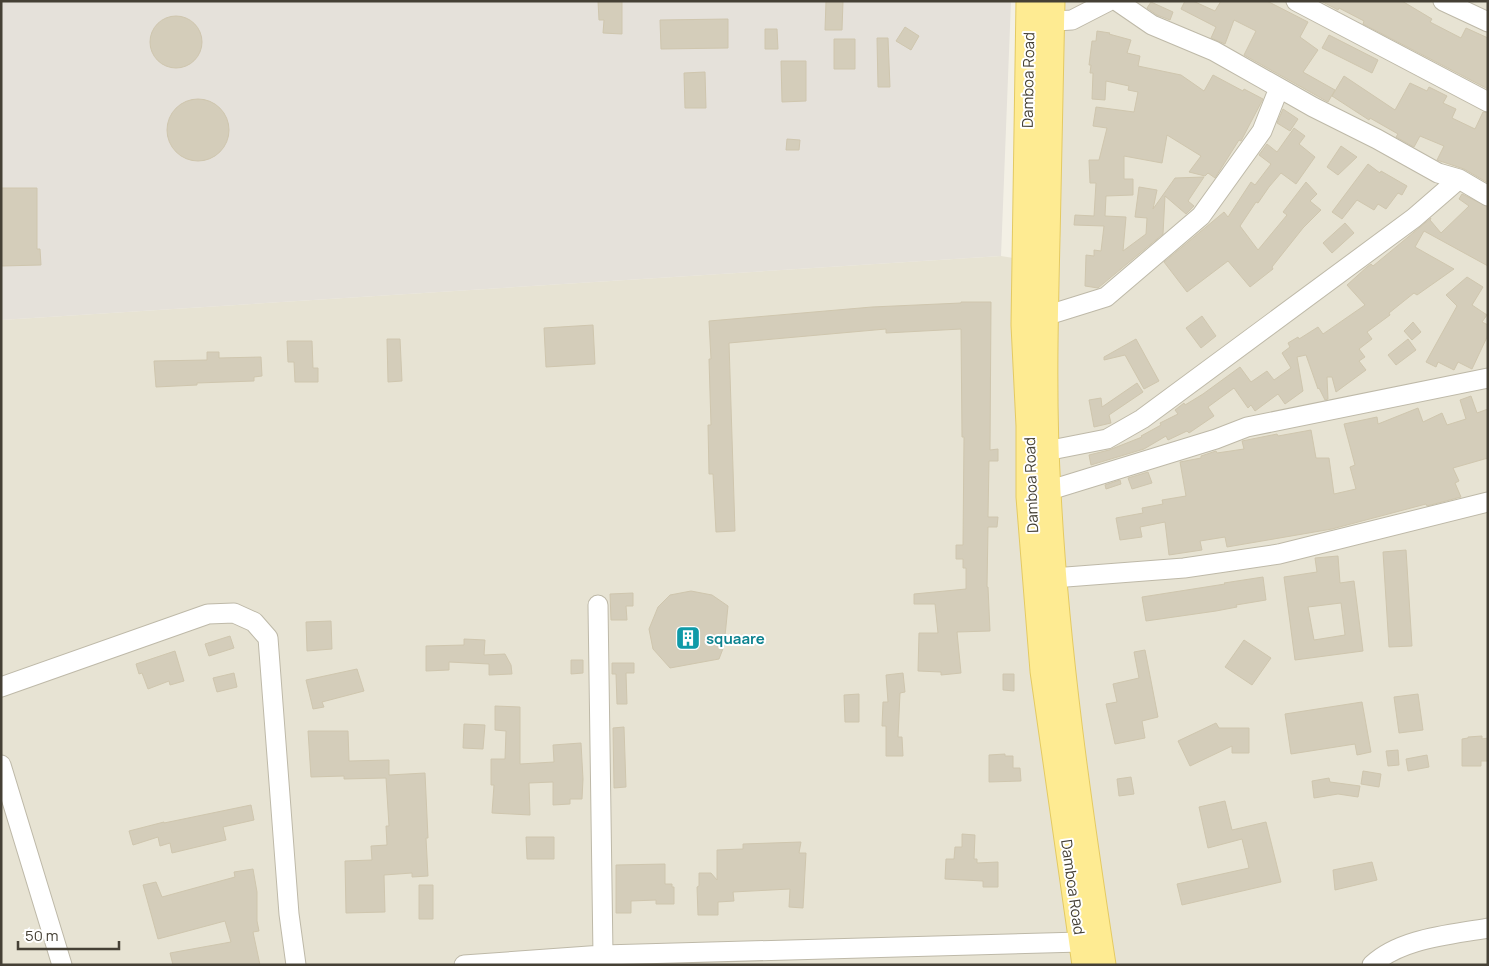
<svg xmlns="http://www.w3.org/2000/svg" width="1489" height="966" viewBox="0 0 1489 966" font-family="Manrope,sans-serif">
<rect width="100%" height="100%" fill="#f3f0e5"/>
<path fill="#e7e3d3" d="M1040 1H1488V965H1V320L1001 256 1039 262Z"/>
<path fill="#e5e1da" d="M1 1H1011L1001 256 1 320Z"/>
<path fill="#d4cdba" stroke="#cfc6ae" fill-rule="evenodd" d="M598 1H622V34L603 33 604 20H599Z
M826 1H843L842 30H825Z
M1185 1H1193L1215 11 1221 1H1267L1308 22 1300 37 1318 50 1303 72 1335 90 1328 102 1244 55 1256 31 1234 20 1225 44 1211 38 1216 27 1181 9Z
M1321 1H1402L1432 19 1430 22 1461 38 1466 28 1488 38V89L1363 24 1364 21 1339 8 1338 10Z
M1151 2 1173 12 1170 20 1157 15 1147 8Z
M150 42a26 26 0 1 1 52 0a26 26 0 1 1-52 0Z
M728 19V48L661 49 660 20Z
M905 27 919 36 911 50 896 41Z
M765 29H777L778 49H765Z
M1097 31 1110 33 1109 34 1131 40 1127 53 1140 56 1138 66 1181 75 1204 91 1213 75 1243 91 1244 89 1263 99 1242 139 1241 141 1239 140 1215 178 1208 173 1205 176 1189 172 1201 156 1167 135 1162 163 1124 156V179H1133V195L1106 196 1105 216 1126 217 1123 251 1146 234 1147 218 1135 217 1139 187 1157 190 1153 209 1175 178 1204 177 1188 201 1194 206 1186 214 1165 196 1163 234 1098 288 1085 286 1086 255 1094 256V250L1101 251 1104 226 1074 225 1075 215 1094 216 1096 183H1090L1089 160H1099L1107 128 1093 126 1096 107 1134 112 1138 92 1128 90 1129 86 1106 81 1105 100 1092 99 1093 73H1090L1091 65H1089L1092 41H1096Z
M1329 35 1378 60 1372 73 1322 48Z
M877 38H888L890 87H878Z
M834 39H855V69H834Z
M781 61H806V101L782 102Z
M705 72 706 108H685L684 73Z
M1344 76 1395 110 1410 83 1427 91 1429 87 1447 96 1443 103 1456 109 1452 118 1475 129 1483 112 1488 113V183L1464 169 1437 160 1444 146 1420 136 1414 147 1396 137 1398 134 1370 118 1369 120 1332 96Z
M167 130a31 31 0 1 1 62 0a31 31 0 1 1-62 0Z
M1283 109 1298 119 1290 131 1277 123Z
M1294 128 1305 136 1299 144 1315 157 1296 184 1281 173 1269 187 1258 203 1256 202 1240 226 1258 250 1287 215 1283 212 1306 182 1317 194 1310 201 1321 210 1303 228 1272 267 1273 269 1250 287 1228 261 1187 292 1164 262 1224 212 1228 217 1251 182 1255 185 1271 164 1259 155 1267 144 1277 152Z
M787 139 800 140 799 150H786Z
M1341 146 1357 157 1338 175 1327 167Z
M1368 164 1380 173 1381 171 1407 186 1402 195 1398 193 1386 209 1378 204 1374 210 1357 200 1342 219 1332 212Z
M1 188H37V249H40L41 265 1 266Z
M1462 194 1488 207V266L1424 231 1415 247 1454 269 1417 295 1414 293 1389 313 1390 315 1367 332 1372 339 1359 349 1365 357 1359 361 1366 370 1336 392 1332 377H1327L1328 399 1325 400 1319 388 1318 389 1306 355 1297 357 1303 391 1285 404 1278 394 1255 411 1251 405 1248 408 1234 388 1208 407 1214 416 1189 433 1187 431 1168 440 1166 436 1144 449 1091 465 1089 455 1109 450 1142 437 1141 436 1161 425 1160 423 1178 414 1175 410 1184 403 1185 405 1203 394 1240 367 1251 382 1267 371 1274 380 1291 368 1282 353 1290 347 1288 343 1298 337 1299 339 1318 327 1323 334 1365 305 1347 285 1367 267 1371 264 1373 266 1431 218 1430 220 1441 233 1469 206 1459 199Z
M1345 223 1354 233 1332 253 1323 243Z
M1467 277 1483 287 1472 305 1487 315 1482 322 1488 325V335L1472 369 1458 362 1454 370 1438 362 1436 367 1426 362 1457 306 1446 295Z
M961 302H991L990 450 998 449V461H989L988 517H998L997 527H988L987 587H988L990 631 957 632 961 673 941 675V672L918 671 919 633H938L935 604H914V594L966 589V568H963V559H956V545H963L964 437H962L961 329 886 333V329L729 343 735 531 716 532 713 474H709L708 425H711L709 359H711L709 321 872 307 961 303Z
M1202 316 1216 336 1201 348 1186 328Z
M1413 322 1421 332 1412 340 1404 331Z
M593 325 595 364 546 367 544 328Z
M387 339H400L402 381 388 382Z
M1136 339 1159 381 1144 389 1125 355 1104 360V357Z
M1408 339 1416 350 1396 365 1388 355Z
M287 341H312L313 368H318V382H295L294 362H288Z
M207 352H219V358L261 357 262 376 254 377V381L197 383V385L156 387 154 361 207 360Z
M1137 383 1143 392 1109 415 1111 423 1094 427 1089 400 1101 398 1102 407Z
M1471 396 1477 413 1488 409V458L1453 468 1459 481 1455 483 1461 497 1427 506 1426 504 1332 529 1227 547 1225 537 1200 541 1202 550 1169 555 1165 522 1140 527 1142 537 1120 540 1116 518 1143 513 1142 508 1163 504 1162 500 1186 496 1180 462 1201 458V456L1216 451 1217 453 1244 449 1242 441 1277 434 1278 436 1311 430 1316 458H1329L1334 494 1356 489 1350 467 1355 465 1344 424 1377 417 1378 424 1418 408 1423 422 1442 413 1447 425 1466 419 1460 400Z
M1148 472 1152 483 1132 489 1128 478Z
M1120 480 1121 484 1106 489 1105 485Z
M1406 550 1412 646 1389 647 1383 552Z
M1338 556 1340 583 1354 581 1363 651 1295 660 1284 577 1317 572 1315 558ZM1341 603 1345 635 1314 640 1308 607Z
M1263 577 1266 600 1236 605 1237 607 1216 611 1146 621 1142 597 1225 584 1224 583Z
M691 591 712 595 728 606 724 646 719 659 670 668 653 649 649 629 658 607 670 595Z
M633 593V606H626L627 620H611L610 594Z
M331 621 332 649 307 651 306 622Z
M230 636 234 648 209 656 205 644Z
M464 639 485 640 484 655 505 654 511 665 512 674 489 675V664L449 662V670L426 671V646L464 645Z
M1244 640 1271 658 1252 685 1225 667Z
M1145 650 1158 717 1142 721 1145 738 1115 744 1106 704 1117 702 1113 684 1139 678 1134 652Z
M175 651 184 681 170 685 169 681 148 689 142 673 139 674 136 664Z
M571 660H583V673L571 674Z
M612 663H634V673H626L627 704H617L616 674H612Z
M357 669 364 691 322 702 324 707 313 709 306 680Z
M234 673 237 687 217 692 213 678Z
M903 673 905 692 900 693 898 737H902L903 756H886V726H882L883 702H888L886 675Z
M1003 674H1014V691L1003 690Z
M859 694V722H845L844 695Z
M1418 694 1423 730 1399 733 1394 697Z
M1362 702 1371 752 1357 755 1355 744 1291 754 1285 714Z
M495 706 520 707V764L554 762 553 745 581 743 583 779 582 799H570V804L553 805V782L529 783 530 815 492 813 494 785H491V759H505L506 731 495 730Z
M1216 723 1219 728H1249V753H1232V746L1190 766 1178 741Z
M464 724 485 725 483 749 463 748Z
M624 727 626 787 614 788 613 728Z
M308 731H348L349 761 389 760V775L425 773 428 838H426L428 876 412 877V873L384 875 385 912 346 913 345 861 372 860 371 846 387 845 386 826H389L386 778 344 779V776L311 777Z
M1482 736V739L1488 738V761H1481V766H1462V739L1468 738V737Z
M1398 750 1399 765 1388 766 1386 751Z
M1005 754V756H1013V768H1020L1021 781 989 782V755Z
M1427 755 1429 767 1408 771 1406 759Z
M1363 771 1381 774 1379 787 1361 784Z
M1131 777 1134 794 1119 796 1117 779Z
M1329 778 1330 782 1360 786 1358 797 1338 794 1314 798 1312 781Z
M1225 801 1232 830 1266 822 1281 882 1182 905 1177 884 1249 868 1242 839 1208 848 1199 807Z
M251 805 254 820 223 827 226 840 172 853 170 843 160 846 158 837 133 845 129 831 164 822V823Z
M962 834 975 835 974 859H977V863L998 862V887H983V881L945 879 946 859H954L955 847H962Z
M526 837H554V859H527Z
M801 842 799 853H806L803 908 789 907 790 889 733 892 734 901 718 902V915H698L697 887 699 886V873H711L717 880V850L743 849V844Z
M1372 862 1377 880 1335 890 1333 870Z
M665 864V884H672V887H674V904H656V900L631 901V913H616V865Z
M253 869 257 892V921L259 931 253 932 260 965H173L170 953 231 942 225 921 158 939 143 885 156 882 162 897 235 877 234 872Z
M419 885H433V919H419Z"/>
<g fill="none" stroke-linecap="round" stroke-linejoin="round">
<defs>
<path id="minor" d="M1117 1 1152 25 1214 51 1313 107 1377 139 1438 173 1459 179 1488 196
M1296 1 1488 102
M1443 1 1488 22
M1040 22 1072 20 1109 1
M1045 316 1106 297 1201 216 1262 131 1279 88
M1046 451 1107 439 1142 419 1414 218 1459 179
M1047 491 1216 439 1247 427 1488 378
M1053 578 1184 568 1279 554 1488 502
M598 605 603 955
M1 687 208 614 234 613 254 622 268 638 289 914 296 965
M1 765 62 965
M464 965 603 955 1081 942
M1372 965C1401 938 1450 935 1488 928"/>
<path id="major" d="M1029 1 1024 325 1029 426V497L1043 671 1085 965
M1052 1C1050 81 1049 160 1047 239 1045 323 1043 408 1048 492 1056 650 1079 808 1103 965"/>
</defs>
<use href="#minor" stroke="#beb9a8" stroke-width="21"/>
<use href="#major" stroke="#e4ca62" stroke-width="27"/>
<use href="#minor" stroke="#fff" stroke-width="19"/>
<use href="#major" stroke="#feeb92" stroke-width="25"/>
</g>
<defs>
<symbol id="building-square" viewBox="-11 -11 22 22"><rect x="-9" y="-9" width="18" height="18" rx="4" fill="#0f9aa8" stroke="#fff"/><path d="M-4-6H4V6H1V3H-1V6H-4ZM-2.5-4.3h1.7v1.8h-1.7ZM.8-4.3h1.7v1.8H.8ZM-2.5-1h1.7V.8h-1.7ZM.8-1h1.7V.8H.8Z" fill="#fff"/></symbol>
</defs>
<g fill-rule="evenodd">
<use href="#building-square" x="674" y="624" width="28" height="28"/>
</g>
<g text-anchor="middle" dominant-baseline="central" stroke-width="4" stroke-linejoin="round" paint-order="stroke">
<g font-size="15" fill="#454035" stroke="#fff">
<text transform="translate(1028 80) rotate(-89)">Damboa Road</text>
<text transform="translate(1031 485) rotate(-92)">Damboa Road</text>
<text transform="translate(1073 887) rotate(82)">Damboa Road</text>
</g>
<g font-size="15" font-weight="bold" fill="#0d838f" stroke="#fff" text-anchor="start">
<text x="706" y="638">squaare</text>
</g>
</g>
<rect width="1489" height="966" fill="none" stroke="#454035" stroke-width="5"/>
<path d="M18 941v8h101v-8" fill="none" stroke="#454035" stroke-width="2.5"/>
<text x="25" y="941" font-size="15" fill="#454035" stroke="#ffffff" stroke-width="4" paint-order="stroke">50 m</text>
</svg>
